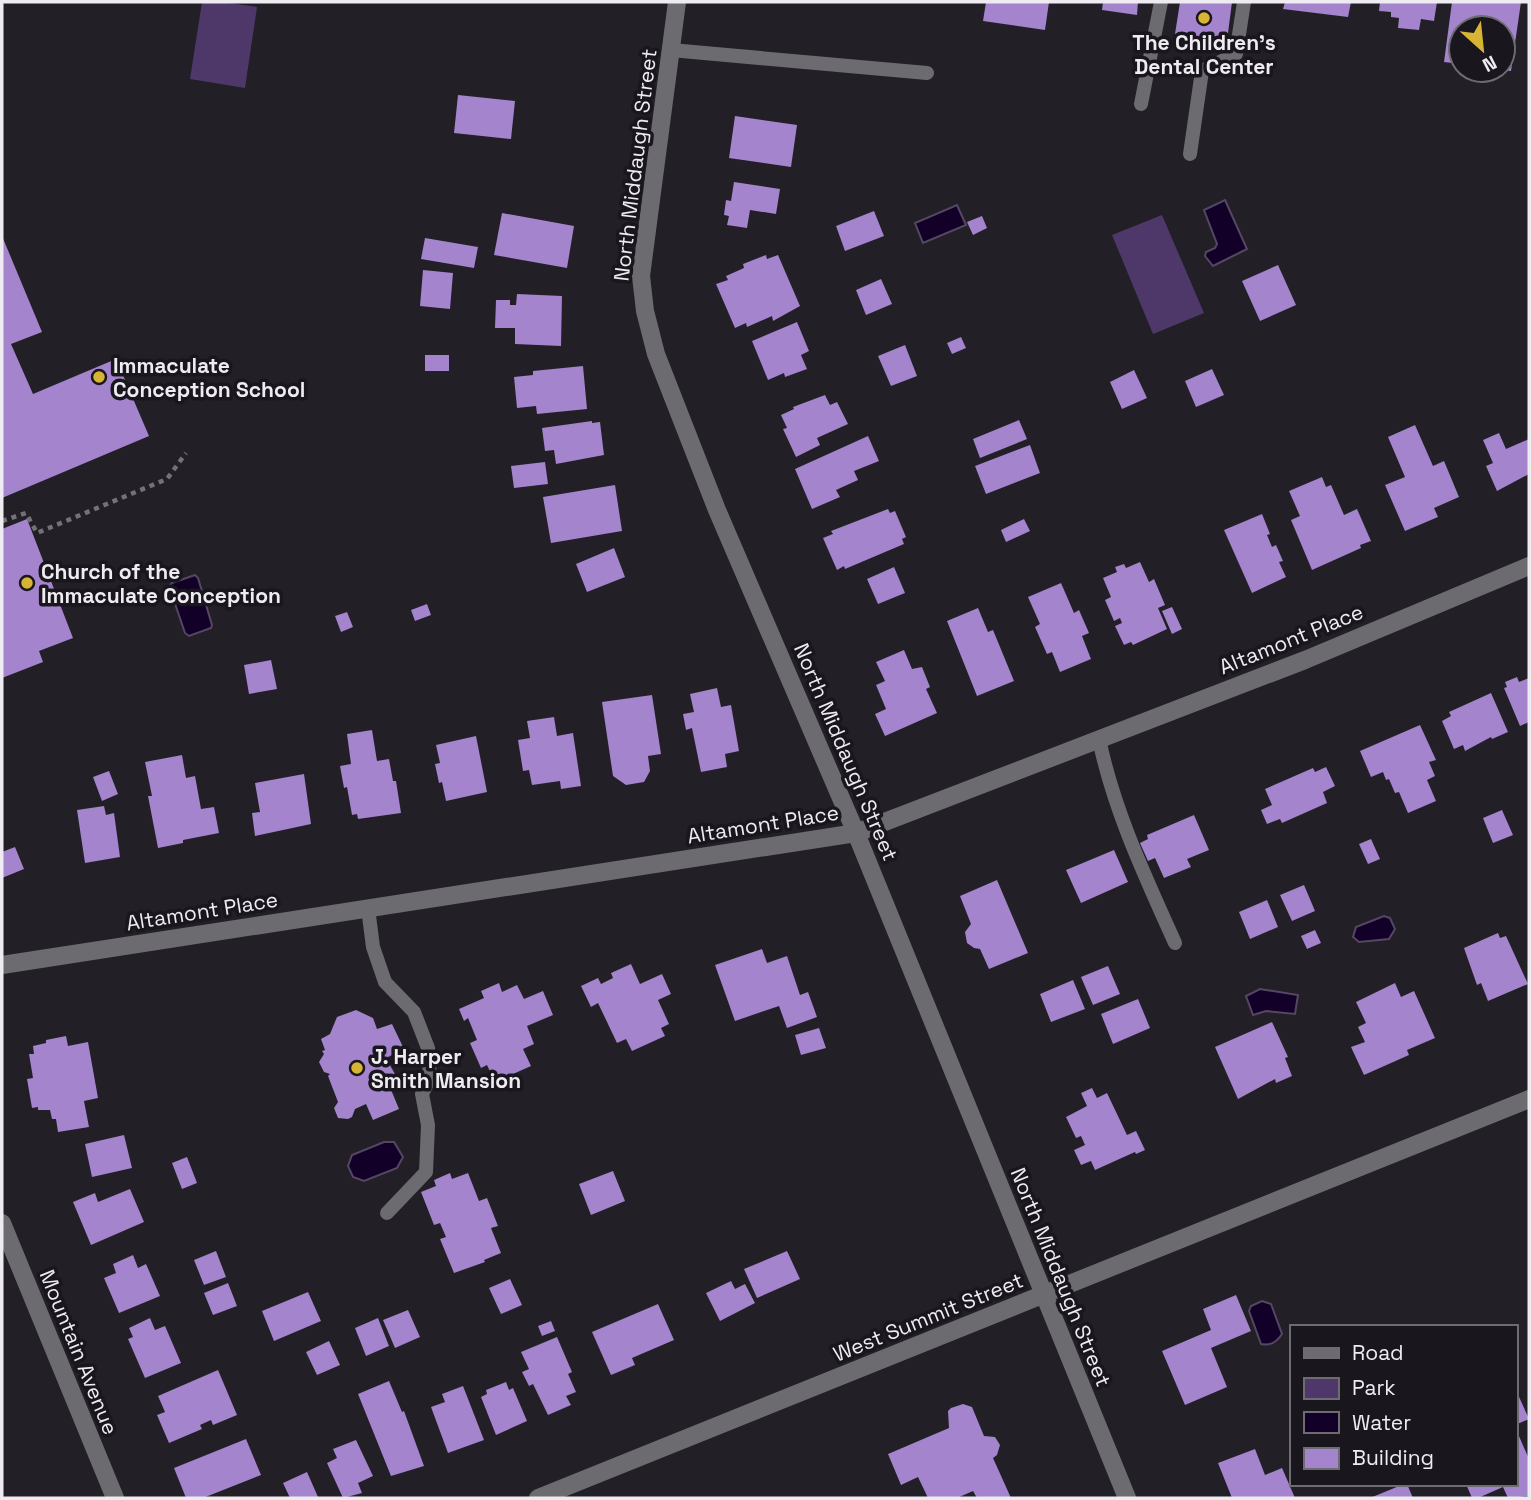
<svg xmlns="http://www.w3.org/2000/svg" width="1531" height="1500" viewBox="0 0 1531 1500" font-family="'Space Grotesk',sans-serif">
<rect width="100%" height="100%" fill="#221f26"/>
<path fill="#4e386a" d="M202 2H221L257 7 245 88 190 79Z
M1162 215 1204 313 1153 334 1112 235Z"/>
<path fill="#130028" stroke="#554764" stroke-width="2" d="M1225 200 1247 249 1213 266 1205 256 1206 252 1215 248 1217 244 1204 210Z
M957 205 966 225 923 243 915 223Z
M195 575 198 578 212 625 211 628 189 636 185 633 169 586 172 583Z
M1384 916 1390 918 1395 929 1389 939 1359 942 1353 937 1356 927Z
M1260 989 1298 995 1295 1014 1266 1011 1253 1015 1246 996Z
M384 1142H394L403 1157 397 1168 364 1181 353 1177 348 1166 352 1155Z
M1262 1301 1271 1304 1282 1334C1277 1342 1270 1346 1261 1344L1249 1311 1251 1306Z"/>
<path fill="#a384cd" d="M986 2H1049L1045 30 983 21Z
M1103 2H1138L1137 15 1102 10Z
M1180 2H1232L1227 41 1175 34Z
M1285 2H1351L1348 17 1283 9Z
M1380 2H1437L1434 21 1421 19 1419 30 1398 28 1399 18 1391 17V12L1379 11Z
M1452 2H1521L1511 71 1503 70V28H1461V64L1444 62Z
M458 95 515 101 511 139 454 133Z
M735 116 797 125 791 167 729 158Z
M734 182 780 189 776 214 750 210 747 228 727 225 729 216 724 215 726 200 731 201Z
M874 211 884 236 845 251 836 226Z
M502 213 574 226 567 268 494 255Z
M982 216 987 228 973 235 967 222Z
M2 236 42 332 11 344 33 394 116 359 149 436 2 498Z
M425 238 478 247 474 268 421 259Z
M766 255 767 259 778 255 800 306 773 321 772 316 747 327 746 323 735 328 716 284 728 280 726 276 744 268 743 264Z
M1278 265 1296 305 1260 321 1242 281Z
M423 270 453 273 450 309 420 306Z
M881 279 892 304 866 315 856 290Z
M517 294 562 296 561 346 515 344V328H495L496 300H510V305H516Z
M797 322 809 351 801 355 807 369 785 377 784 373 768 380 752 341Z
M961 337 966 348 952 354 947 343Z
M905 345 917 376 891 386 878 356Z
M425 355H449V371H425Z
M583 366 587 409 537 414 536 406 517 408 514 377 533 375V371Z
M1212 369 1224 395 1196 407 1185 381Z
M1134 370 1147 398 1122 409 1110 382Z
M825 395 830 405 837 402 848 424 817 438 820 445 796 457 783 429 787 428 781 415 794 409 793 407Z
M1019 420 1027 439 980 458 973 439Z
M592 421V423L600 422 604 455 556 464 554 450 545 451 542 428Z
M1415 425 1433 466 1444 461 1459 497 1434 508 1438 517 1405 531 1385 485 1405 477 1388 437Z
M1499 433 1506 449 1529 439V474L1497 491 1486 466 1493 463 1483 440Z
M868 436 879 461 854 471 858 480 836 490 840 497 812 509 795 469Z
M1030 445 1040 473 986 494 975 466Z
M545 462 548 484 514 488 511 466Z
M1322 477 1326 487 1331 485 1344 515 1357 509 1371 541 1360 545 1361 548 1312 570 1291 520 1300 516 1289 491Z
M615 485 622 531 551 543 543 497Z
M888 509 890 513 895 511 906 537 902 539 904 544 845 569 844 566 837 570 823 538 833 534 831 531Z
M1262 514 1270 534 1267 535 1272 547 1276 545 1283 561 1279 562 1286 577 1252 593 1224 530Z
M27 519 73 638 39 651 43 662 2 678V529Z
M1024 519 1030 531 1006 542 1001 530Z
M614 548 625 577 587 592 576 564Z
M1140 562 1149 582 1154 579 1165 605 1158 608 1167 629 1133 645 1131 642 1124 645 1115 626 1122 623 1120 618 1114 621 1105 600 1111 597 1103 578 1117 572 1115 567 1124 564 1126 568Z
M894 567 905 593 878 604 867 579Z
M1061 583 1074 613 1079 610 1089 633 1082 636 1091 659 1060 672 1052 652 1047 654 1035 627 1040 624 1028 597Z
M427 604 431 615 415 621 411 610Z
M1172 607 1182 629 1172 634 1162 611Z
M978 608 988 632 993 630 1014 681 977 696 947 621Z
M347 612 353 627 341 632 335 616Z
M904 650 912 669 922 667 930 687 926 689 937 713 885 736 875 714 886 709 876 685 885 681 876 662Z
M271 660 277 689 249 694 244 665Z
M1517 677 1519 682 1529 678V722L1520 726 1504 688 1507 687 1505 682Z
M717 688 721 707 731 705 739 751 725 754 727 767 701 772 692 728 686 730 683 714 694 712 690 694Z
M1491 693 1508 732 1492 739 1491 737 1465 751 1463 745 1454 749 1442 721 1451 716 1449 712Z
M652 695 661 754 648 756 650 771 644 782 626 785 613 776 602 702Z
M554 717 557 736 573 733 581 786 561 789 560 781 532 785 529 770 523 771 518 740 530 738 527 721Z
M1420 725 1436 760 1429 762 1435 776 1427 780 1436 801 1408 813 1399 792 1395 793 1389 779 1386 780 1383 772 1371 777 1360 751Z
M372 730 377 761 389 759 393 781H396L401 813 358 819 357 814 352 815 347 787 344 788 340 766 351 764 347 734Z
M476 736 487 792 446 801 442 782 439 783 435 764 440 763 436 745Z
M182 755 186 778 195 776 201 809 214 807 219 833 183 840V843L158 848 148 796H152L145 762Z
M1326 767 1335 786 1323 792 1327 803 1282 823 1280 819 1267 824 1261 810 1272 805 1265 789 1313 768 1315 772Z
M109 771 118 794 102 801 93 777Z
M304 774 311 824 255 836 252 813 260 812 255 783Z
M104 806 106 815 114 813 120 857 85 863 77 810Z
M1502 810 1513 835 1493 843 1483 818Z
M1194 815 1209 850 1187 859 1191 867 1164 878 1155 858 1148 861 1140 843 1148 839 1147 835Z
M1371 839 1380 859 1368 864 1359 844Z
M15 847 24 869 2 878V852Z
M1114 850 1128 882 1081 903 1066 870Z
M997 880 1028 953 989 969 980 949 974 948 967 943 965 932 971 924 960 896Z
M1304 885 1315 911 1292 921 1280 895Z
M1267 900 1278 927 1250 939 1239 912Z
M1315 930 1321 943 1307 949 1301 936Z
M1498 933 1500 938 1506 936 1528 984 1488 1001 1481 983 1477 985 1464 948Z
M762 949 767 963 787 956 800 995 808 992 817 1017 787 1028 779 1006 735 1021 715 965Z
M631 964 640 984 662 974 671 994 658 1000 669 1024 661 1028 665 1036 632 1051 626 1039 617 1043 598 1003 591 1007 581 986 598 978 601 984 613 978 611 973Z
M1108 966 1120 994 1093 1005 1081 977Z
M1073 980 1085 1009 1051 1022 1040 994Z
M499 983 502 992 517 985 524 999 543 991 553 1015 527 1026 534 1044 523 1049 531 1066 495 1082 487 1065 481 1068 470 1043 477 1040 468 1018 464 1021 459 1009 484 998 481 991Z
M1395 983 1401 997 1414 991 1435 1038 1407 1050 1409 1055 1364 1075 1351 1047 1365 1042 1358 1027 1366 1023 1356 1002Z
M1138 999 1150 1028 1113 1044 1101 1014Z
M356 1010 373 1018 377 1029 392 1024 404 1049 386 1058 396 1076 387 1080 399 1109 373 1120 366 1104 355 1109 352 1117 348 1119 338 1118 334 1108 338 1102 328 1076 330 1074 324 1072 319 1062 324 1054 322 1051 325 1050 321 1039 330 1034 337 1017Z
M1272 1022 1288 1057 1285 1058 1292 1076 1276 1083 1275 1079 1238 1099 1215 1047Z
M819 1028 826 1048 801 1055 795 1035Z
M66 1036 68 1046 88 1042 98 1098 84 1101 89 1127 58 1132 56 1119H52L50 1110H38V1107L32 1108 27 1079 33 1078 29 1054H34L33 1046 46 1043V1040Z
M1092 1088 1097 1098 1107 1093 1127 1135 1136 1131 1145 1150 1136 1154 1135 1152 1095 1170 1091 1161 1081 1165 1074 1150 1085 1145 1081 1136 1076 1138 1066 1117 1087 1106 1081 1093Z
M124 1135 132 1168 92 1177 85 1144Z
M187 1157 197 1183 182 1189 172 1163Z
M613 1171 625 1201 591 1215 579 1184Z
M450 1173 452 1179 468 1173 479 1201 487 1198 498 1226 491 1228 501 1253 484 1260 485 1262 454 1273 440 1239 446 1237 440 1223 434 1225 421 1192 436 1186 434 1180Z
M130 1189 144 1222 91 1245 73 1202 95 1193 98 1202Z
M216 1251 226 1277 204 1285 194 1260Z
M787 1251 800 1279 757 1298 744 1269Z
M133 1255 138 1268 146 1264 160 1296 119 1313 104 1278 116 1273 113 1264Z
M510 1279 522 1305 501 1314 489 1288Z
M731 1281 735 1289 745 1284 755 1303 720 1321 706 1293Z
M228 1283 237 1306 213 1315 204 1293Z
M308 1292 321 1321 274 1341 262 1311Z
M1236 1295 1251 1331 1211 1348 1227 1387 1185 1405 1162 1351 1211 1330 1203 1309Z
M658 1304 674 1340 632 1358 635 1365 611 1375 592 1332Z
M408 1310 420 1337 395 1348 383 1320Z
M150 1318 155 1330 165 1326 181 1363 145 1378 128 1339 133 1337 129 1328Z
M378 1318 389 1346 366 1356 355 1328Z
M551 1321 555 1331 542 1336 538 1326Z
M557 1337 572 1372 568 1374 576 1392 566 1396 571 1405 548 1415 533 1384 529 1386 522 1372 529 1369 521 1352Z
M329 1341 340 1365 317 1375 306 1352Z
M218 1370 237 1415 213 1425 211 1420 200 1425 202 1429 169 1443 157 1415 165 1412 158 1396Z
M389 1381 402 1412 404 1411 424 1466 391 1476 358 1394Z
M506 1382 509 1390 513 1388 527 1421 496 1435 481 1397 487 1394 486 1390Z
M463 1386 484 1440 448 1453 431 1407 445 1402 442 1394Z
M1515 1388 1529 1419 1515 1425Z
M963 1404 972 1407 984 1436 995 1437 1000 1445 997 1455 993 1458 1011 1498H977L973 1491 957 1498H928L918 1477 901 1485 888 1454 949 1428 948 1411 951 1408Z
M1515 1427 1529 1459V1496L1508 1498 1503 1487 1478 1498H1472L1466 1484H1515Z
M246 1439 261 1475 203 1498H186L174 1468Z
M356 1440 373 1476 358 1483 362 1493 343 1498 327 1463 337 1458 333 1449Z
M1255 1449 1265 1475 1282 1468 1295 1498H1232L1218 1463Z
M307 1472 318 1497 290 1498 283 1483Z
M1404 1484H1407L1413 1498H1370Z"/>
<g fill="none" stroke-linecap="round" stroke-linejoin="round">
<path stroke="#747278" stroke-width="4.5" stroke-dasharray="5 5" stroke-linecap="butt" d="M2 521 26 513 37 533 167 479 186 453"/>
<path stroke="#6c6b6f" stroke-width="14" d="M671 50 927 73
M1141 104 1161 2
M1190 154 1202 71 1236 54 1244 2
M1099 739C1114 811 1145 876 1175 943
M368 908 373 947 385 982 414 1012 428 1048 430 1077 422 1094 428 1125 426 1172 387 1213"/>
<path stroke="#6c6b6f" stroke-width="18" d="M677 2 641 276 645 311 656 354 717 510 856 833 1127 1498
M2 965 856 833 1305 660 1529 566
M538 1498 1529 1099"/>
<path stroke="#6c6b6f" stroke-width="18" d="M2 1223 115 1498"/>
</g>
<g fill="#d7b434" stroke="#19161d" stroke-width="2.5">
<circle cx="1204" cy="18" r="7"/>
<circle cx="99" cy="377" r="7"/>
<circle cx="27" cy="583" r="7"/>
<circle cx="357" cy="1068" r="7"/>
</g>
<g text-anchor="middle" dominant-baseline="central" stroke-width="7" stroke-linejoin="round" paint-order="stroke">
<g font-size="21" font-weight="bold" fill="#eeecf1" stroke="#19161d" text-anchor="start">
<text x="1204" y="42" text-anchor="middle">The Children's<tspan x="1204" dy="24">Dental Center</tspan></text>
<text x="113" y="365">Immaculate<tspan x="113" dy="24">Conception School</tspan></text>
<text x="41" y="571">Church of the<tspan x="41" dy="24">Immaculate Conception</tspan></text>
<text x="371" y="1056">J. Harper<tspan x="371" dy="24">Smith Mansion</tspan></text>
</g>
<g font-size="21" fill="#eeecf1" stroke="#19161d">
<text transform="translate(635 165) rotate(-83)">North Middaugh Street</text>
<text transform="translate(1291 639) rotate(-22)">Altamont Place</text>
<text transform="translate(846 752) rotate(67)">North Middaugh Street</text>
<text transform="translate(763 824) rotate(-9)">Altamont Place</text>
<text transform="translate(202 911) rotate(-9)">Altamont Place</text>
<text transform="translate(1061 1277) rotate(68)">North Middaugh Street</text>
<text transform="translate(928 1317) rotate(-22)">West Summit Street</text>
<text transform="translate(79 1352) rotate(68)">Mountain Avenue</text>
</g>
</g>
<rect width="1531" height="1500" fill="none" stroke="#eeecf1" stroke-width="7"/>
<rect x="1290" y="1325" width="228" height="161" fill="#19161d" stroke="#6e6c72" stroke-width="2"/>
<rect x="1304" y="1348" width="35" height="10" fill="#6c6b6f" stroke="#6e6c72" stroke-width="2"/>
<text x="1352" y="1360" font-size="21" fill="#eeecf1">Road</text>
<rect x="1304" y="1378" width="35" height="21" fill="#4e386a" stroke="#6e6c72" stroke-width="2"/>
<text x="1352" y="1395" font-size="21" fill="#eeecf1">Park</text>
<rect x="1304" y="1412" width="35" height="21" fill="#130028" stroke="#6e6c72" stroke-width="2"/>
<text x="1352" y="1430" font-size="21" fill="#eeecf1">Water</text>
<rect x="1304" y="1448" width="35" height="21" fill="#a384cd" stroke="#6e6c72" stroke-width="2"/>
<text x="1352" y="1465" font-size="21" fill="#eeecf1">Building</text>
<g transform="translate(1482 49) rotate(153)"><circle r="33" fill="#19161d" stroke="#6e6c72" stroke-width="2"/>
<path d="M0-5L12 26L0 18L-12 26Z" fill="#d7b434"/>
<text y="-10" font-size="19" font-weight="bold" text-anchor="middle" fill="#eeecf1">N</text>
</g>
</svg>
